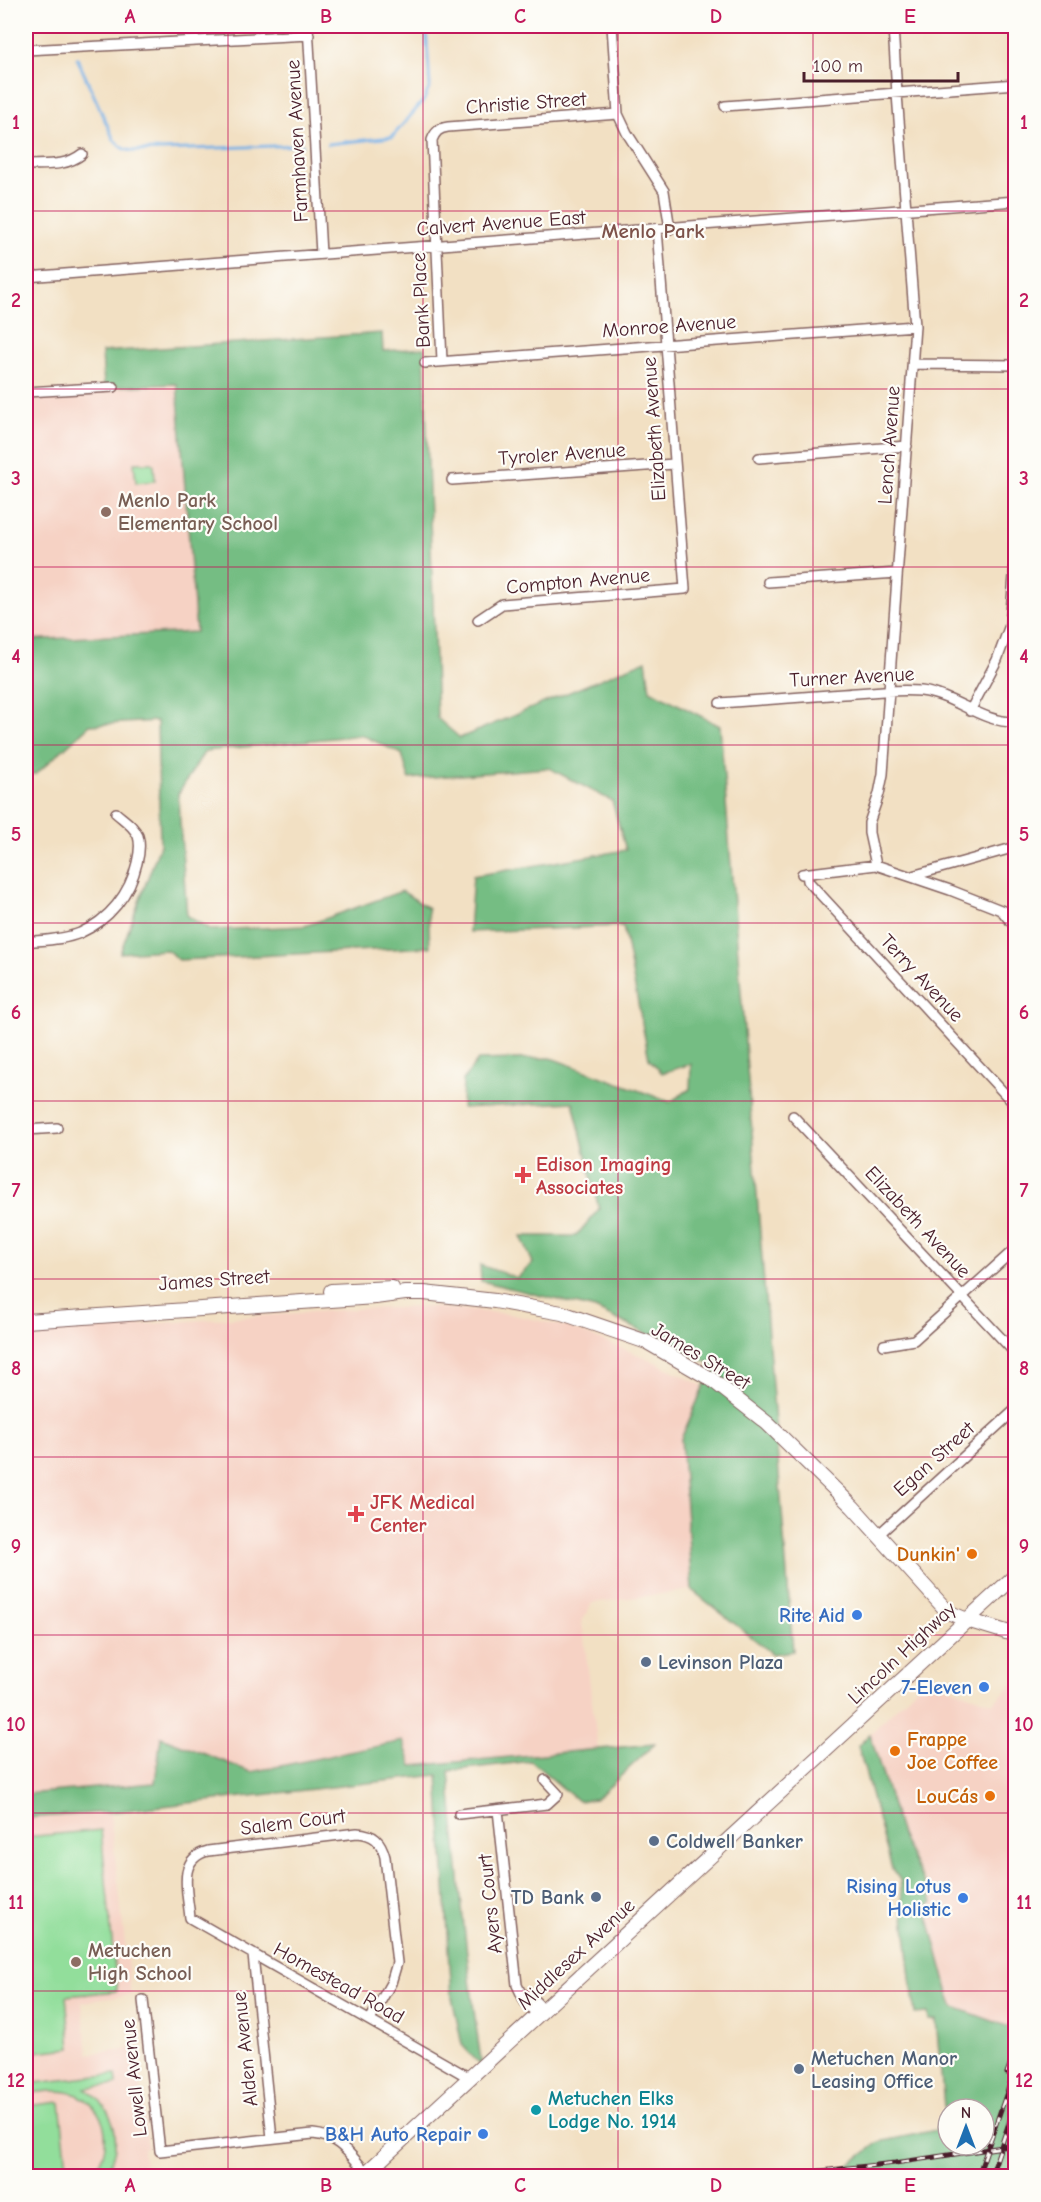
<svg xmlns="http://www.w3.org/2000/svg" width="1041" height="2202" viewBox="0 0 1041 2202" font-family="'Comic Neue',sans-serif">
<rect width="100%" height="100%" fill="#fdfcf7"/>
<filter id="ink" filterUnits="userSpaceOnUse"><feTurbulence type="fractalNoise" baseFrequency=".0167" numOctaves="2"/><feDisplacementMap in="SourceGraphic" scale="12" xChannelSelector="R" yChannelSelector="G"/><feConvolveMatrix kernelMatrix="1 2 1 2 8 2 1 2 1" color-interpolation-filters="sRGB"/></filter>
<filter id="wash" filterUnits="userSpaceOnUse"><feTurbulence type="fractalNoise" baseFrequency=".008" numOctaves="4" result="noise"/><feDisplacementMap in="SourceGraphic" scale="24" xChannelSelector="R" yChannelSelector="G"/><feGaussianBlur stdDeviation="1.35" result="paint"/><feColorMatrix in="noise" values="0 0 0 0 0 0 0 0 0 0 0 0 0 0 0 0 0 1.4 0 .05"/><feComposite in="paint" operator="in"/></filter>
<g filter="url(#wash)">
<rect width="100%" height="100%" fill="#f2e0c3"/>
<path fill="#f6d2c4" d="M177 384 196 633 26 640V392Z
M433 1307 509 1314 568 1327 649 1359 709 1389 681 1439 692 1590 592 1603 582 1622 598 1749 412 1766 403 1741 251 1772 162 1737 155 1783 26 1794V1333L355 1309Z
M925 1679 993 1703 1015 1682 1016 2011 1009 2027 954 2007 949 1994 926 1908 928 1887 901 1835 870 1734Z
M110 1812 131 1995 82 2002 88 2054 137 2047 148 2148 143 2149 146 2176H26V1818Z"/>
<path fill="#92de9b" stroke="#6e7e63" stroke-width="1.5" d="M134 463H152L154 465 155 481 136 483Z
M101 1830 117 1991 66 1996 71 2048 26 2053V1837Z
M116 2074 117 2084 85 2088C115 2108 125 2142 105 2174L103 2176H89C116 2152 109 2104 72 2093 57 2089 41 2092 26 2094V2084Z
M60 2102 68 2176H26V2106Z"/>
<path fill="#75bd83" stroke="#606e57" stroke-width="1.5" fill-rule="evenodd" d="M382 333 383 351 424 348 437 718 460 738 646 660 650 690 720 726 793 1651 773 1654 692 1590 681 1439 713 1365 595 1309 481 1281 480 1265 517 1278 533 1263 521 1236H576L599 1209 573 1102 462 1108 463 1080 478 1060 551 1058 670 1102 690 1089 691 1064 662 1073 649 1059 623 926 469 932 473 876 626 850 612 801 549 768 409 779 402 754 362 735 205 751 178 794 187 916 211 930 305 926 402 891 428 908 430 947 179 960 167 950 120 953 160 845 157 721 90 725 36 774H26V640L196 632 177 384 104 387 102 352Z
M870 1734 901 1835 933 1902 926 1908 949 1994 954 2007 1009 2027 1012 2149 1015 2157V2176H835L879 2142 946 2128 936 2020H929L928 2013 915 2014 900 1880 892 1869 858 1746ZM948 2109H984V2145H948Z
M161 1737 251 1772 403 1741 412 1766 655 1744 596 1799 578 1801 531 1761 449 1771C458 1870 467 1969 482 2067L462 2045 452 1997 438 1775 110 1812 26 1818V1794L155 1783Z"/>
<g fill="none" stroke-linecap="round" stroke-linejoin="round">
<path stroke="#75b0e6" stroke-width="3" d="M77 58 114 140 124 149 132 151 303 145
M328 144 392 137 424 100 430 86 426 26"/>
</g>
</g>
<g filter="url(#ink)">
<g fill="none" stroke-linecap="round" stroke-linejoin="round">
<defs>
<path id="street" d="M308 26 321 254
M612 26 618 114 627 133 664 191 670 229
M26 50 309 35
M725 106 1016 84
M26 165C45 164 66 167 82 154
M26 277 1016 201
M442 361 432 140C435 132 439 128 448 127L618 114
M425 363 915 326
M913 364 1016 365
M26 392 114 387
M759 458 907 446
M452 480 674 464
M768 582 897 573
M478 620 502 604 685 589 657 229
M720 703C761 700 802 697 843 694 869 692 895 689 921 691 955 695 981 723 1016 722
M970 711 997 660 1010 625 1016 551
M876 865 869 833V823L879 794 883 774 915 326 897 94 893 26
M807 873 808 881 1016 1106
M802 874 876 865 950 890 1016 916
M912 876 1016 847
M1002 911 1016 928
M26 942C44 940 63 940 80 933 109 920 130 894 137 863 139 855 141 845 138 836 134 826 124 820 116 813
M793 1116 1016 1354
M26 1130 57 1128
M884 1345 914 1340 1016 1248
M877 1536 1016 1409
M498 1810 517 1985 525 2002 538 2015
M459 1814 547 1804 558 1794 545 1780
M253 1955 272 2138
M521 1993 531 1997 544 2010
M143 2000 160 2151 313 2134C339 2136 350 2155 367 2173
M370 2020 391 1983 397 1963 385 1857C381 1841 374 1834 357 1833L208 1851C176 1859 188 1893 190 1918L470 2078"/>
<path id="secondary" d="M331 1291 392 1288
M26 1321 375 1297 405 1293H424L495 1301 562 1313 647 1342 711 1379 767 1423 853 1507 948 1612 967 1620 1016 1635
M363 2176 1016 1575"/>
</defs>
<use href="#street" stroke="#856360" stroke-width="12"/>
<use href="#secondary" stroke="#856360" stroke-width="16"/>
<use href="#street" stroke="#fff" stroke-width="9"/>
<use href="#secondary" stroke="#fff" stroke-width="14"/>
<defs>
<path id="rail" d="M1007 2073 1016 2048
M775 2176 895 2163 1016 2145
M978 2176 1016 2066
M991 2176 1016 2102"/>
</defs>
<use href="#rail" stroke="#4a1f2b" stroke-width="5"/>
<use href="#rail" stroke="#fdfcf7" stroke-width="3" stroke-dasharray="9" stroke-linecap="butt"/>
</g>
</g>
<path fill="none" stroke="#c2185b" stroke-width="1.5" stroke-opacity="0.55" d="M228 26V2176M423 26V2176M618 26V2176M813 26V2176M26 211H1016M26 389H1016M26 567H1016M26 745H1016M26 923H1016M26 1101H1016M26 1279H1016M26 1457H1016M26 1635H1016M26 1813H1016M26 1991H1016"/>
<g fill="#8d6e63" stroke="#fdfcf7" stroke-width="2">
<circle cx="106" cy="512" r="6"/>
<circle cx="76" cy="1962" r="6"/>
</g>
<g fill="#e0444e" stroke="#fdfcf7" stroke-width="2">
<path d="M520 1166h6v6h6v6h-6v6h-6v-6h-6v-6h6z"/>
<path d="M353 1505h6v6h6v6h-6v6h-6v-6h-6v-6h6z"/>
</g>
<g fill="#e8710a" stroke="#fdfcf7" stroke-width="2">
<circle cx="972" cy="1554" r="6"/>
<circle cx="895" cy="1751" r="6"/>
<circle cx="990" cy="1796" r="6"/>
</g>
<g fill="#3f7fe0" stroke="#fdfcf7" stroke-width="2">
<circle cx="857" cy="1615" r="6"/>
<circle cx="984" cy="1687" r="6"/>
<circle cx="963" cy="1898" r="6"/>
<circle cx="483" cy="2134" r="6"/>
</g>
<g fill="#5c6f8a" stroke="#fdfcf7" stroke-width="2">
<circle cx="646" cy="1662" r="6"/>
<circle cx="654" cy="1841" r="6"/>
<circle cx="596" cy="1897" r="6"/>
<circle cx="799" cy="2069" r="6"/>
</g>
<circle fill="#0f9aa8" stroke="#fdfcf7" stroke-width="2" cx="536" cy="2110" r="6"/>
<g text-anchor="middle" dominant-baseline="central" stroke-width="4.5" stroke-linejoin="round" paint-order="stroke">
<g font-size="20" fill="#4a1f2b" stroke="#fdfcf7">
<text transform="translate(526 103) rotate(-4)">Christie Street</text>
<text transform="translate(297 141) rotate(-93)">Farmhaven Avenue</text>
<text transform="translate(501 223) rotate(-4)">Calvert Avenue East</text>
<text transform="translate(421 300) rotate(-93)">Bank Place</text>
<text transform="translate(669 326) rotate(-4)">Monroe Avenue</text>
<text transform="translate(654 429) rotate(-94)">Elizabeth Avenue</text>
<text transform="translate(889 445) rotate(-86)">Lench Avenue</text>
<text transform="translate(562 454) rotate(-4)">Tyroler Avenue</text>
<text transform="translate(578 581) rotate(-5)">Compton Avenue</text>
<text transform="translate(852 677) rotate(-3)">Turner Avenue</text>
<text transform="translate(922 978) rotate(47)">Terry Avenue</text>
<text transform="translate(918 1222) rotate(47)">Elizabeth Avenue</text>
<text transform="translate(214 1280) rotate(-4)">James Street</text>
<text transform="translate(701 1356) rotate(31)">James Street</text>
<text transform="translate(934 1459) rotate(-42)">Egan Street</text>
<text transform="translate(902 1653) rotate(-43)">Lincoln Highway</text>
<text transform="translate(293 1822) rotate(-7)">Salem Court</text>
<text transform="translate(490 1904) rotate(-96)">Ayers Court</text>
<text transform="translate(576 1954) rotate(-43)">Middlesex Avenue</text>
<text transform="translate(339 1983) rotate(29)">Homestead Road</text>
<text transform="translate(245 2049) rotate(-96)">Alden Avenue</text>
<text transform="translate(134 2078) rotate(-96)">Lowell Avenue</text>
</g>
<g font-size="20" font-weight="bold" fill="#785e54" stroke="#fdfcf7" text-anchor="start">
<text x="118" y="500">Menlo Park<tspan x="118" dy="23">Elementary School</tspan></text>
<text x="88" y="1950">Metuchen<tspan x="88" dy="23">High School</tspan></text>
</g>
<g font-size="20" font-weight="bold" fill="#be3a42" stroke="#fdfcf7" text-anchor="start">
<text x="536" y="1164">Edison Imaging<tspan x="536" dy="23">Associates</tspan></text>
<text x="370" y="1502">JFK Medical<tspan x="370" dy="23">Center</tspan></text>
</g>
<g font-size="20" font-weight="bold" fill="#c56008" stroke="#fdfcf7" text-anchor="end">
<text x="960" y="1554">Dunkin'</text>
<text x="907" y="1739" text-anchor="start">Frappe<tspan x="907" dy="23">Joe Coffee</tspan></text>
<text x="978" y="1796">LouCás</text>
</g>
<g font-size="20" font-weight="bold" fill="#366cbe" stroke="#fdfcf7" text-anchor="end">
<text x="845" y="1615">Rite Aid</text>
<text x="972" y="1687">7-Eleven</text>
<text x="951" y="1886">Rising Lotus<tspan x="951" dy="23">Holistic</tspan></text>
<text x="471" y="2134">B&amp;H Auto Repair</text>
</g>
<g font-size="20" font-weight="bold" fill="#4e5e75" stroke="#fdfcf7" text-anchor="start">
<text x="658" y="1662">Levinson Plaza</text>
<text x="666" y="1841">Coldwell Banker</text>
<text x="584" y="1897" text-anchor="end">TD Bank</text>
<text x="811" y="2058">Metuchen Manor<tspan x="811" dy="23">Leasing Office</tspan></text>
</g>
<g font-size="20" font-weight="bold" fill="#0d838f" stroke="#fdfcf7" text-anchor="start">
<text x="548" y="2098">Metuchen Elks<tspan x="548" dy="23">Lodge No. 1914</tspan></text>
</g>
<g font-size="21" font-weight="bold" fill="#7d524a" stroke="#fdfcf7">
<text x="653" y="231">Menlo Park</text>
</g>
</g>
<rect width="1041" height="2202" fill="none" stroke="#fdfcf7" stroke-width="66"/>
<g transform="translate(966 2127)"><circle r="28" fill="#fdfcf7" stroke="#b5a4a5" stroke-width="1.5"/>
<path d="M0-4.5L10 22L0 15L-10 22Z" fill="#1f6fb2"/>
<text y="-9" font-size="16" font-weight="bold" text-anchor="middle" fill="#4a1f2b">N</text>
</g>
<path d="M804 72v9h154v-9" fill="none" stroke="#4a1f2b" stroke-width="3"/>
<text x="813" y="72" font-size="18" fill="#4a1f2b" stroke="#fdfcf7" stroke-width="4.5" paint-order="stroke">100 m</text>
<rect x="33" y="33" width="975" height="2136" fill="none" stroke="#c2185b" stroke-width="2"/>
<g font-size="20" text-anchor="middle" font-weight="bold" fill="#c2185b">
<text x="130" y="23">A</text>
<text x="326" y="23">B</text>
<text x="520" y="23">C</text>
<text x="716" y="23">D</text>
<text x="910" y="23">E</text>
<text x="16" y="129">1</text>
<text x="1024" y="129">1</text>
<text x="16" y="307">2</text>
<text x="1024" y="307">2</text>
<text x="16" y="485">3</text>
<text x="1024" y="485">3</text>
<text x="16" y="663">4</text>
<text x="1024" y="663">4</text>
<text x="16" y="841">5</text>
<text x="1024" y="841">5</text>
<text x="16" y="1019">6</text>
<text x="1024" y="1019">6</text>
<text x="16" y="1197">7</text>
<text x="1024" y="1197">7</text>
<text x="16" y="1375">8</text>
<text x="1024" y="1375">8</text>
<text x="16" y="1553">9</text>
<text x="1024" y="1553">9</text>
<text x="16" y="1731">10</text>
<text x="1024" y="1731">10</text>
<text x="16" y="1909">11</text>
<text x="1024" y="1909">11</text>
<text x="16" y="2087">12</text>
<text x="1024" y="2087">12</text>
<text x="130" y="2192">A</text>
<text x="326" y="2192">B</text>
<text x="520" y="2192">C</text>
<text x="716" y="2192">D</text>
<text x="910" y="2192">E</text>
</g>
</svg>
